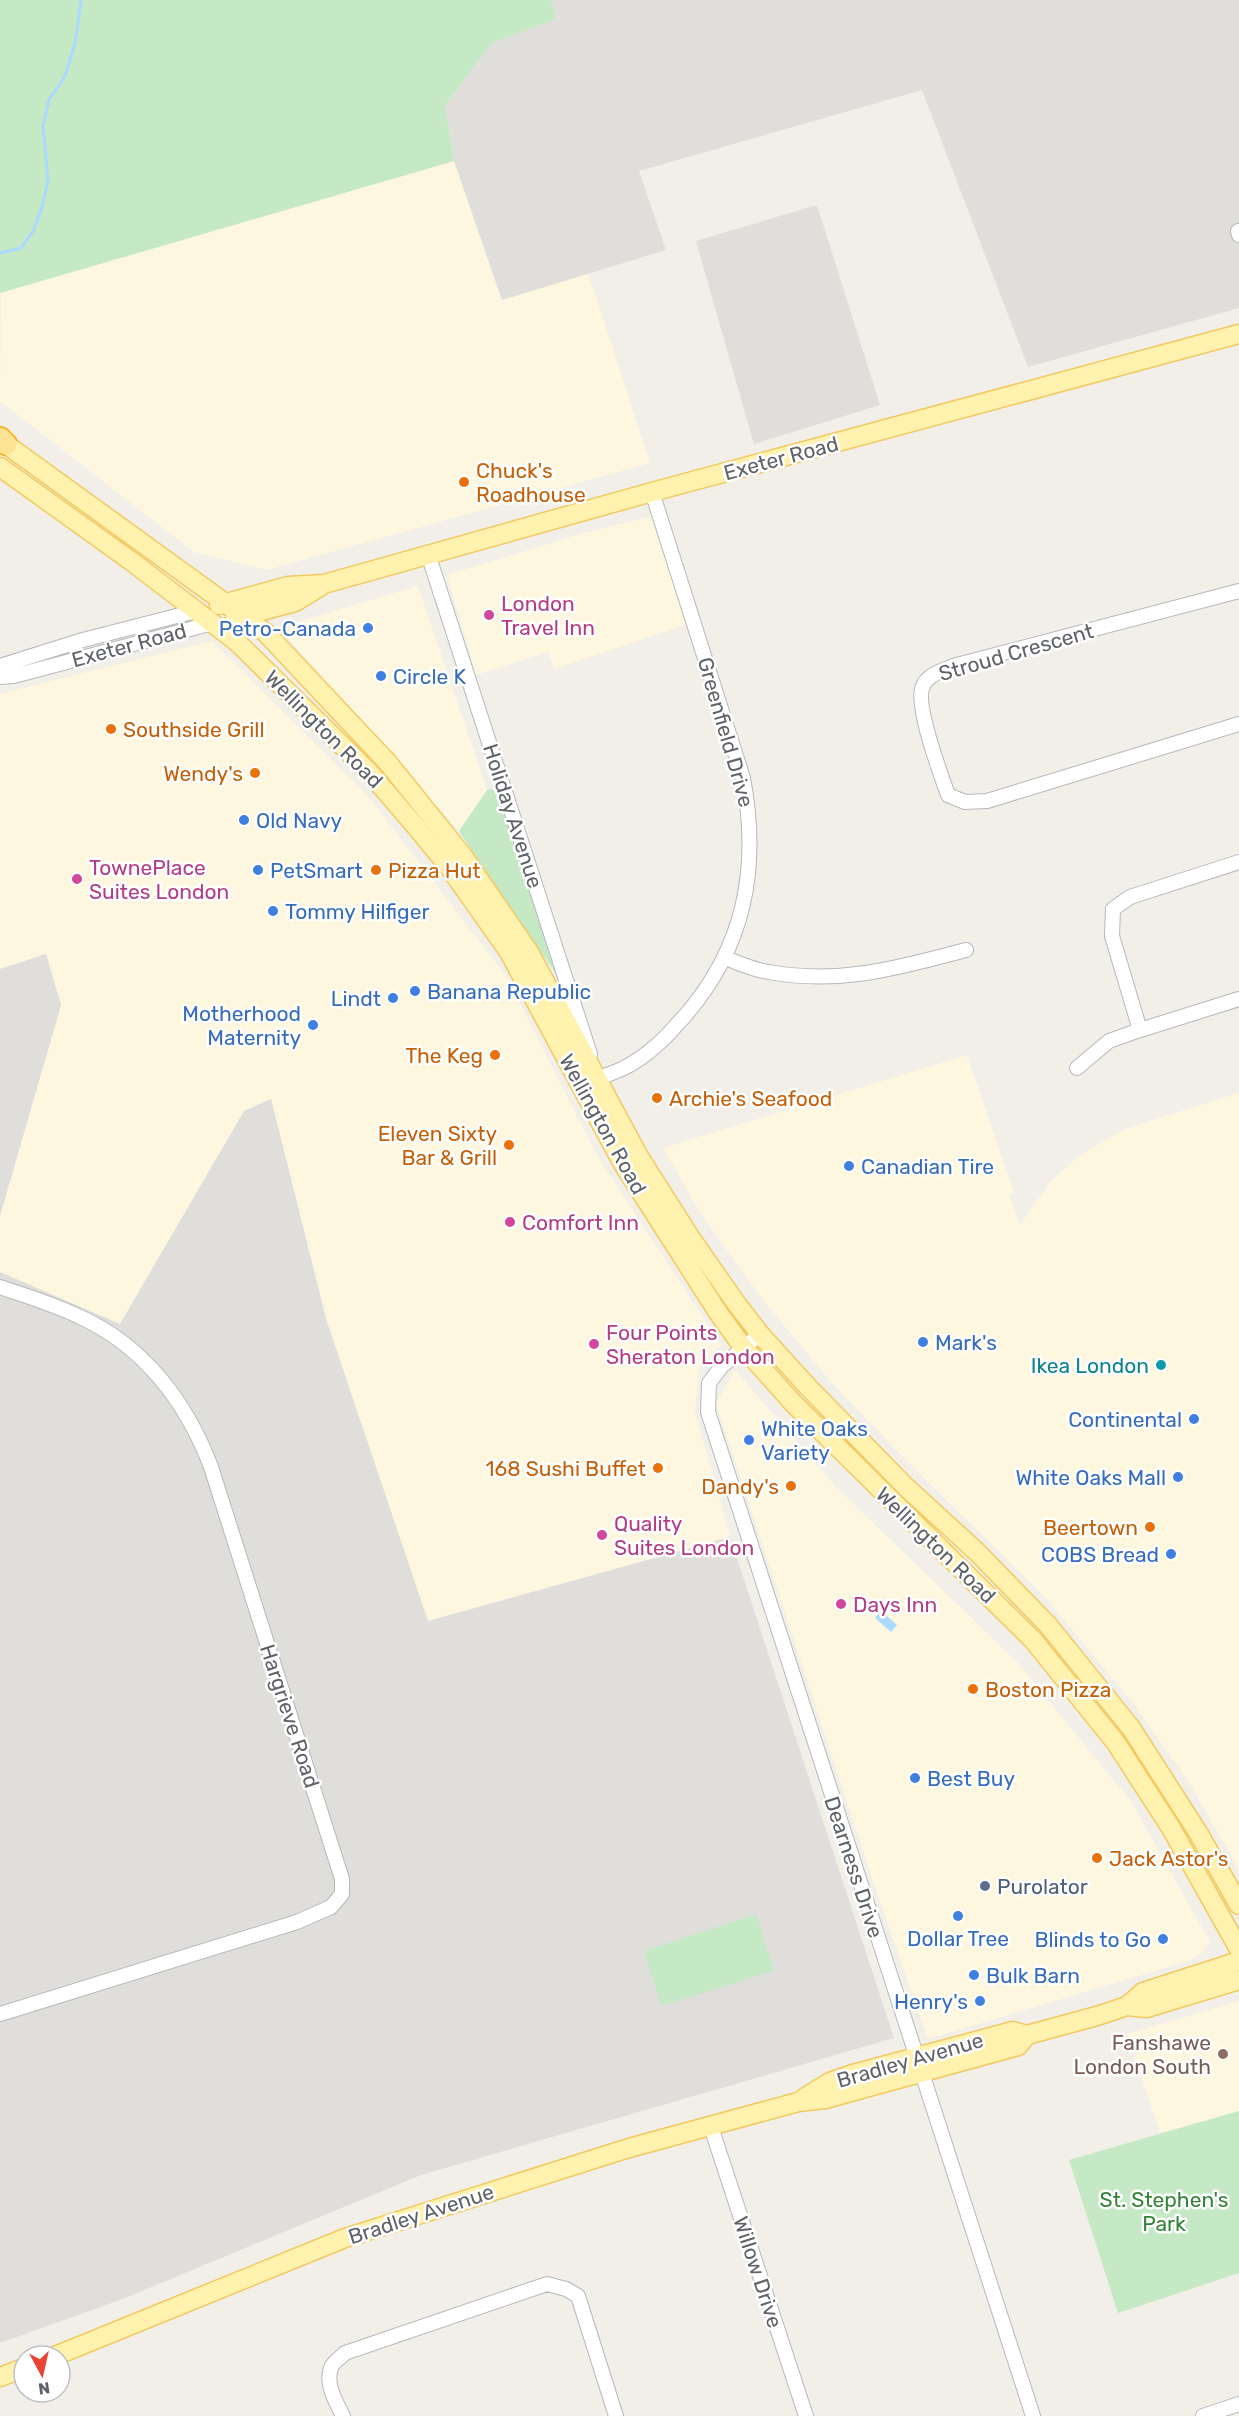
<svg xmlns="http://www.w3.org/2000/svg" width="1239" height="2416" viewBox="0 0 1239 2416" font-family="Rubik,sans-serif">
<rect width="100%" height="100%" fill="#f1efe8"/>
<path fill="#fef7e0" d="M454 161 502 300 588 273 650 463 267 570 194 552 0 401 1 293Z
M652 516 688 624 554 669 548 652 476 675 447 575 584 533Z
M418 586 487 790 459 831 289 640 290 624Z
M212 641 367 795 506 976 596 1154 721 1345 699 1367 695 1412 730 1537 428 1621 327 1322 271 1099 244 1111 120 1324 0 1272V1216L61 1005 46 954 0 969V694Z
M967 1055 1014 1193 1009 1195 1020 1225 1051 1181 1080 1155 1125 1129 1239 1093V1870L1192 1787 1136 1707 1044 1596 912 1466 833 1384 764 1301 703 1217 663 1148Z
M735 1370 836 1487 1017 1662 1132 1803 1210 1942 1200 1955 1188 1961 928 2039 872 1878 716 1403Z
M1239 2001V2111L1160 2133 1127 2034Z"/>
<path fill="#e0deda" d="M551 0H1239V308L1028 367 922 90 639 171 666 250 502 300 454 161 445 105 492 43 556 19Z
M817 205 880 405 754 444 696 241Z
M46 954 61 1005 0 1216V969Z
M271 1099 327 1322 428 1621 730 1537 894 2038 421 2175 120 2300 0 2343V1272L120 1324 244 1111Z"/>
<path fill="#c5e8c5" d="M0 0H551L556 19 492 43 445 105 454 161 0 293Z
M491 789 497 793 558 977 459 831 487 790Z
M756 1914 774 1971 661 2006 644 1951Z
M1239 2111V2273L1118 2313 1069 2160Z"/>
<path fill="#aadaff" d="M881 1611 897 1625 891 1632 875 1618Z"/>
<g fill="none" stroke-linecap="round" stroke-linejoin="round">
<path stroke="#aadaff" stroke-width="3" d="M0 253 21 248 33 231 42 208 48 180 43 126 49 100 65 76 75 44 81 0"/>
<defs>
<path id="minor" d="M1238 231 1239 235
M428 554 590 1054
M1239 591 953 666C942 671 928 674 923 686 914 703 941 775 948 795L965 802 987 801 1239 724
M0 666 83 640 196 611
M0 677 14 676 213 623
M1239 862 1130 897 1113 909 1112 936 1140 1030 1239 999
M725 958C739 963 754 970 769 972 840 985 898 968 966 950
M1077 1068 1109 1041 1140 1030
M590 1082C601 1077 613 1073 624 1068 636 1062 648 1053 658 1044 667 1037 675 1026 683 1018 745 948 760 868 743 778L652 492
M0 1287C26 1296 53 1304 78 1316 143 1345 186 1401 211 1467L342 1879V1894L331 1907 297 1922 0 2014
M760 1334 722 1366 709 1383 708 1412 1033 2416
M711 2127 806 2416
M343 2416C336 2402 325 2384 331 2368 333 2362 341 2357 345 2353L547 2284 566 2289 578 2296 616 2416
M1203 2416 1239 2404"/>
<path id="major" d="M0 440 265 632 389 764 463 856 529 952 638 1155 690 1237 736 1303 760 1334 808 1387 906 1487 977 1552 1048 1625 1131 1728 1199 1834 1239 1905
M0 467 131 561 237 642 369 772 417 828 449 867 509 952 623 1164 719 1314 743 1347 793 1403 1033 1640 1116 1743 1171 1828 1239 1949
M219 605 288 586 324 584 652 492 1239 334
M235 618 295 602 321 586
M1127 2006 1147 2008 1239 1980
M804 2098 830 2082 853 2074 1013 2031 1027 2035 1097 2016 1127 2006 1143 1992 1239 1961
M55 2356 345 2238 629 2148 798 2102 825 2099 1018 2046 1027 2035
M0 2377 24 2368"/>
<path id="highway" d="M0 438 6 444"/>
</defs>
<use href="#minor" stroke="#b5b8bc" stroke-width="16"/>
<use href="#major" stroke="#f2c960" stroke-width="21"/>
<use href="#highway" stroke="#f9ab00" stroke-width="24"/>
<use href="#minor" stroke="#fff" stroke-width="14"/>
<use href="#major" stroke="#fff2af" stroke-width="18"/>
<use href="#highway" stroke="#fde293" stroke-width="21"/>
</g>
<g fill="#e8710a" stroke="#fff" stroke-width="2">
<circle cx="464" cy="482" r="6"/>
<circle cx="111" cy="729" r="6"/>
<circle cx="255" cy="773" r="6"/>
<circle cx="376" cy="870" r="6"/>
<circle cx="495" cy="1055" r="6"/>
<circle cx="657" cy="1098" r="6"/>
<circle cx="509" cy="1145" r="6"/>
<circle cx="658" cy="1468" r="6"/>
<circle cx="791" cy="1486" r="6"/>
<circle cx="1150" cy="1527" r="6"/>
<circle cx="973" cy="1689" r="6"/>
<circle cx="1097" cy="1858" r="6"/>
</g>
<g fill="#d1479c" stroke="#fff" stroke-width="2">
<circle cx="489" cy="615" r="6"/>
<circle cx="77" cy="879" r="6"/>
<circle cx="510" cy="1222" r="6"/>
<circle cx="594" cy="1344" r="6"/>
<circle cx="602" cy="1535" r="6"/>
<circle cx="841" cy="1604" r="6"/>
</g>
<g fill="#3f7fe0" stroke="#fff" stroke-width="2">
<circle cx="368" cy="628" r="6"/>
<circle cx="381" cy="676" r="6"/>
<circle cx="244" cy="820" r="6"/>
<circle cx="258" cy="870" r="6"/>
<circle cx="273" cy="911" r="6"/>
<circle cx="415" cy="991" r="6"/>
<circle cx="393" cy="998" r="6"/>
<circle cx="313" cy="1025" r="6"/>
<circle cx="849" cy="1166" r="6"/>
<circle cx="923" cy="1342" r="6"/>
<circle cx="1194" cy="1419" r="6"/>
<circle cx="749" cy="1440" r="6"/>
<circle cx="1178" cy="1477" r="6"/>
<circle cx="1171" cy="1554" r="6"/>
<circle cx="915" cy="1778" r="6"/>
<circle cx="958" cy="1916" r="6"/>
<circle cx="1163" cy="1939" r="6"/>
<circle cx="974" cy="1975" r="6"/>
<circle cx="980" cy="2001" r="6"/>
</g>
<circle fill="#0f9aa8" stroke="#fff" stroke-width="2" cx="1161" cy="1365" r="6"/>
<circle fill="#5c6f8a" stroke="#fff" stroke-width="2" cx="985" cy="1886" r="6"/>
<circle fill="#8d6e63" stroke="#fff" stroke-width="2" cx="1223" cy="2054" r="6"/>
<g text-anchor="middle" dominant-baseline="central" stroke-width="5" stroke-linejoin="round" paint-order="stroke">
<g font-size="21" fill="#5f6368" stroke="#fff">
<text transform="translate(781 458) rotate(-15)">Exeter Road</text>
<text transform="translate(129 645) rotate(-15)">Exeter Road</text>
<text transform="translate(1016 652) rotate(-16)">Stroud Crescent</text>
<text transform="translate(324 729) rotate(45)">Wellington Road</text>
<text transform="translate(726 732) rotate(74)">Greenfield Drive</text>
<text transform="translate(513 816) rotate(72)">Holiday Avenue</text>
<text transform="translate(603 1124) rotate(61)">Wellington Road</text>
<text transform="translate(936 1545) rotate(44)">Wellington Road</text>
<text transform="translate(290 1716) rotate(72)">Hargrieve Road</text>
<text transform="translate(854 1867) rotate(72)">Dearness Drive</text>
<text transform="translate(910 2060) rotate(-16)">Bradley Avenue</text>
<text transform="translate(421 2214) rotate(-18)">Bradley Avenue</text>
<text transform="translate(758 2272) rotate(72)">Willow Drive</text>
</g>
<g font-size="21" fill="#c56008" stroke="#fff" text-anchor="start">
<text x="476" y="470">Chuck's<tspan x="476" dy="24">Roadhouse</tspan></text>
<text x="123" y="729">Southside Grill</text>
<text x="243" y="773" text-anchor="end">Wendy's</text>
<text x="388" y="870">Pizza Hut</text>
<text x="483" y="1055" text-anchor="end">The Keg</text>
<text x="669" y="1098">Archie's Seafood</text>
<text x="497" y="1133" text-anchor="end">Eleven Sixty<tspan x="497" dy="24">Bar &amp; Grill</tspan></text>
<text x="646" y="1468" text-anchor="end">168 Sushi Buffet</text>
<text x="779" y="1486" text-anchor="end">Dandy's</text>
<text x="1138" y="1527" text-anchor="end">Beertown</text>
<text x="985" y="1689">Boston Pizza</text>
<text x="1109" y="1858">Jack Astor's</text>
</g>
<g font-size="21" fill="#b23c85" stroke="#fff" text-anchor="start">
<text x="501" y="603">London<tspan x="501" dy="24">Travel Inn</tspan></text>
<text x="89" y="867">TownePlace<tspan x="89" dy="24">Suites London</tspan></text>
<text x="522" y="1222">Comfort Inn</text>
<text x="606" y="1332">Four Points<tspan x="606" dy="24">Sheraton London</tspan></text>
<text x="614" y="1523">Quality<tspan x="614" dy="24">Suites London</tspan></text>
<text x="853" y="1604">Days Inn</text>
</g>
<g font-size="21" fill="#366cbe" stroke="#fff" text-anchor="start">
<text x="356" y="628" text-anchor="end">Petro-Canada</text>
<text x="393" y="676">Circle K</text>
<text x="256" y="820">Old Navy</text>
<text x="270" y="870">PetSmart</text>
<text x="285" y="911">Tommy Hilfiger</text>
<text x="427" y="991">Banana Republic</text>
<text x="381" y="998" text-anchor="end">Lindt</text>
<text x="301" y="1013" text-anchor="end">Motherhood<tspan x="301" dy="24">Maternity</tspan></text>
<text x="861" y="1166">Canadian Tire</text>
<text x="935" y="1342">Mark's</text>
<text x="1182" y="1419" text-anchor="end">Continental</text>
<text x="761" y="1428">White Oaks<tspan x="761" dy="24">Variety</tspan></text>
<text x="1166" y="1477" text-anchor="end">White Oaks Mall</text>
<text x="1159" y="1554" text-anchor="end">COBS Bread</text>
<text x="927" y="1778">Best Buy</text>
<text x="958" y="1938" text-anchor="middle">Dollar Tree</text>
<text x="1151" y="1939" text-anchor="end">Blinds to Go</text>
<text x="986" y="1975">Bulk Barn</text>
<text x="968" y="2001" text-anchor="end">Henry's</text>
</g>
<g font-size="21" fill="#0d838f" stroke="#fff" text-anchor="end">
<text x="1149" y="1365">Ikea London</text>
</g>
<g font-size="21" fill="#4e5e75" stroke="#fff" text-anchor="start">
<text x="997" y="1886">Purolator</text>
</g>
<g font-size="21" fill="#785e54" stroke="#fff" text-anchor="end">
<text x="1211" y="2042">Fanshawe<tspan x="1211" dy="24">London South</tspan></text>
</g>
<g font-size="21" fill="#348238" stroke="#fff">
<text x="1164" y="2199">St. Stephen's<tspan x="1164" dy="24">Park</tspan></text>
</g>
</g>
<g transform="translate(42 2374) rotate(172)"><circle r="28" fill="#ffffff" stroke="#bfc1c3" stroke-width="1.5"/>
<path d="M0-4.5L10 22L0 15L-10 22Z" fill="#ea4335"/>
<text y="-9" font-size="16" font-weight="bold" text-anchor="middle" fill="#5f6368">N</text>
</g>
</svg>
